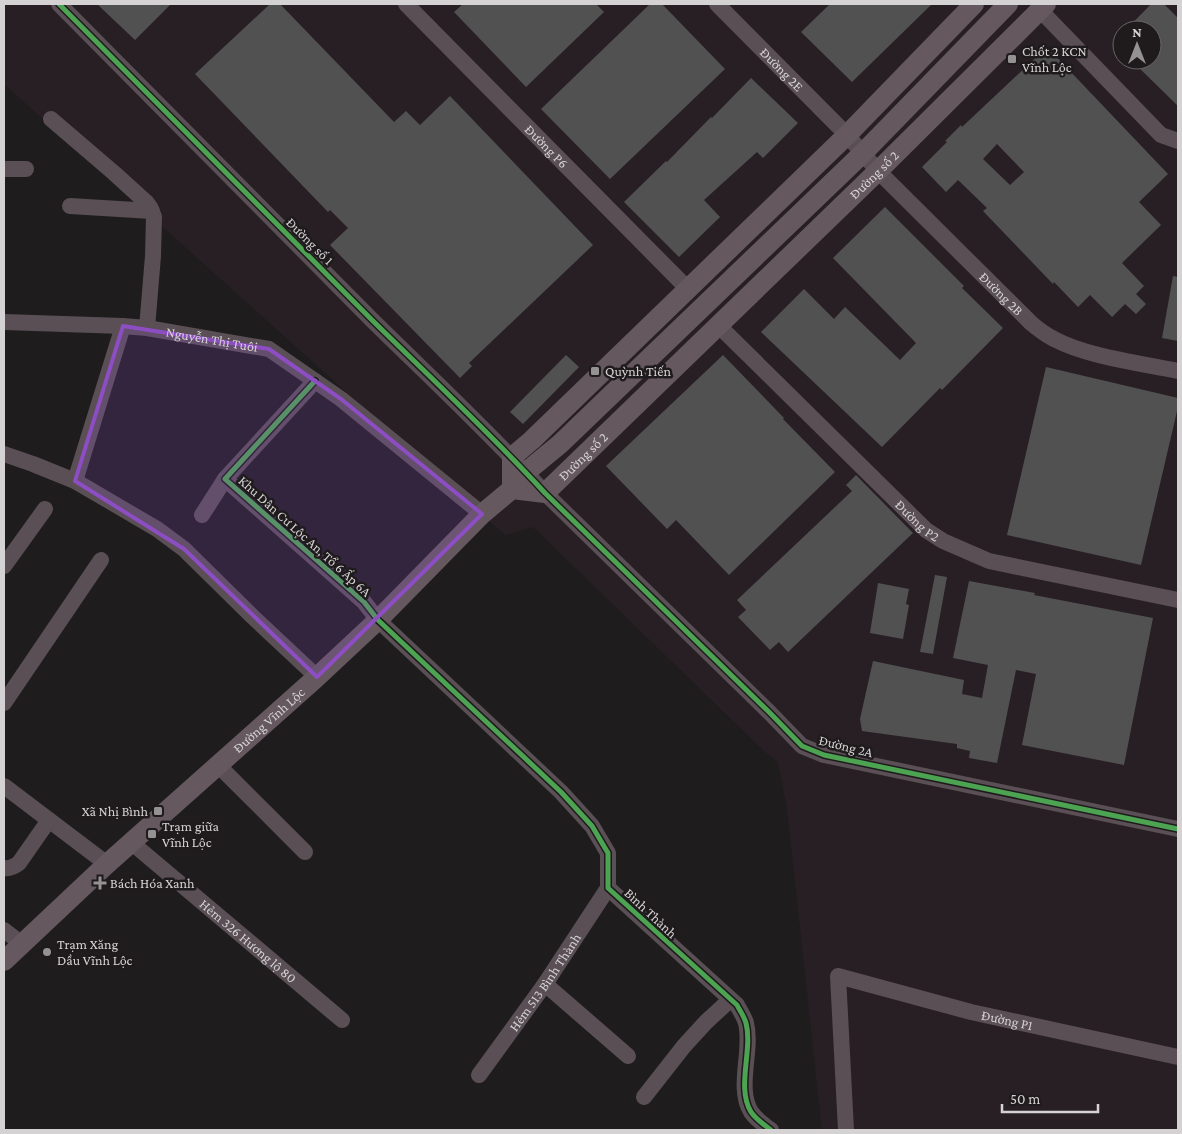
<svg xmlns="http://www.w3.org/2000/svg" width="1182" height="1134" viewBox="0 0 1182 1134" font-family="'Crimson Pro',serif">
<rect width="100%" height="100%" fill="#1e1c1d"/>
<path fill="#281f24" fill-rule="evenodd" d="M4 4H1178V1130H822L787 808 778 762 766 753 533 527 505 535 4 84ZM1122 30H1152V60H1122Z"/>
<path fill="#525151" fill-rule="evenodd" d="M97 4H171L135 40Z
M270 4H280L394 122 406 111 420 125 450 96 593 245 469 363 472 366 460 378 330 245 348 228 330 210 328 212 195 74Z
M463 4H596L604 12 526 87 454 12Z
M650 4H662L725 69 610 179 541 109Z
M830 4H932L852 82 801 32Z
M1151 4H1164L1178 18V106L1131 60H1152V30H1126Z
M1047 47 1168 174 1139 202 1161 225 1122 263 1144 286 1136 294 1146 304 1136 314 1125 304 1112 317 1090 295 1078 307 1054 282 1053 284 983 211 987 208 958 180 946 192 922 167 947 142 945 141 961 125 962 127ZM997 144 1024 172 1010 185 983 159Z
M751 78 798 123 763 158 757 152 704 200 720 217 679 257 624 202 666 161 667 162 711 117 712 118Z
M885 207 964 286 962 288 1003 328 942 390 940 388 882 447 761 332 804 289 834 319 845 307 900 360 916 343 833 258Z
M1173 276 1178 277V341L1162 338Z
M566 355 579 367 523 424 510 412Z
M723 355 784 418 783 419 835 472 729 575 676 520 667 529 606 466Z
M1046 367 1178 398V407L1141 565 1007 535Z
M856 475 913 533 788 652 779 642 770 650 738 617 746 610 737 600 852 491 846 485Z
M935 575 947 577 933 654 920 652Z
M969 581 1035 593 1034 595 1153 618 1124 765 1022 745 1036 674 1016 670 997 763 969 758 970 751 957 748V744L862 731 860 719 873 661 964 680 962 694 982 698 988 665 953 658Z
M878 583 909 589 906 604 909 605 903 639 870 633Z"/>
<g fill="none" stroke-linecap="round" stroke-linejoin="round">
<g stroke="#594f55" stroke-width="16">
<path d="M59 4C163 109 267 215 372 320 430 377 490 433 545 493L770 713 802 746 824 755 1178 829"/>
<path id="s1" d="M406 4 688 289"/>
<path id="s2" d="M717 4 847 135 878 171 1031 323C1038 329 1046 335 1054 339 1088 357 1140 363 1178 371"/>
<path d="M1040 10 1161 135 1178 141"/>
<path d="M51 119 114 173 147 203 150 207 154 217 153 256 147 328"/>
<path d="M4 169H26"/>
<path d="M70 206 152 211"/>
<path id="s3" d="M4 322 123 326 147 328 269 349 341 399 482 514"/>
<path id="s4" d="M719 326 926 530 943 541 989 561 1178 600"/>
<path d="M315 381 225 479 364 602 378 620 561 792 592 826 608 853V888L737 1005C740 1011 744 1016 746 1023 753 1050 736 1087 751 1112 756 1119 764 1125 771 1130"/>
<path d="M4 454 33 464 75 481 157 529 184 549 253 617 317 677"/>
<path d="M75 481 123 326"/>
<path d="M202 515 225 479"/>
<path d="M4 566 45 509"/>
<path d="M4 703 101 560"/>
<path d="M218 765 305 852"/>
<path d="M4 786 107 864"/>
<path id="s5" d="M132 843 342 1020"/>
<path d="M4 868C10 869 14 867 19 863L49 820"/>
<path d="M4 930 22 944"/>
<path d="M545 984 628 1056"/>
<path id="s6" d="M479 1075 545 984 608 888"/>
<path d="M644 1097 684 1046 706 1022 730 1000"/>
<path id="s7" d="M846 1130 838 976 971 1012 1178 1057"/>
</g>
<g stroke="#65585f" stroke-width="20">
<path id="s8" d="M512 489 545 493 878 171 1046 4"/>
<path d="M512 489V457L532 440 847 135 974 4"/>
<path id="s9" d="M4 961 107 864 317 677 378 620 482 514 512 489 526 472 560 444 863 153 1008 4"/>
</g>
<defs>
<path id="cycleway" d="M59 4C163 109 267 215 372 320 430 377 490 433 545 493L770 713 802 746 824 755 1178 829
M315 381 225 479 364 602 378 620 561 792 592 826 608 853V888L737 1005C740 1011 744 1016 746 1023 753 1050 736 1087 751 1112 756 1119 764 1125 771 1130"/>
</defs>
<use href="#cycleway" stroke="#1f1b1d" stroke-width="8"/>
<use href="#cycleway" stroke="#4ca352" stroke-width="5"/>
</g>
<path fill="#8d4dc3" fill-opacity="0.2" stroke="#8d4dc3" stroke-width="4" stroke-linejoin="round" d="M123 326 269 349 341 399 482 514 317 677 184 549 75 481Z"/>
<g fill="#959294" stroke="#1f1b1d" stroke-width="2">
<rect x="1007" y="54" width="10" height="10" rx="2.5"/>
<rect x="590" y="366" width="10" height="10" rx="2.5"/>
<rect x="153" y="806" width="10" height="10" rx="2.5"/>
<rect x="147" y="829" width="10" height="10" rx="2.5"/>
<path d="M97.5 875.5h5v5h5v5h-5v5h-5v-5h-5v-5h5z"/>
<circle cx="47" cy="952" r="5"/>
</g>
<g text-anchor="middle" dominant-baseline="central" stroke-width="5" stroke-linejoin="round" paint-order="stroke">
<g font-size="14" fill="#d5d2d4" stroke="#1f1b1d" text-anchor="start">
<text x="1022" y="51">Chốt 2 KCN<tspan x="1022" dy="16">Vĩnh Lộc</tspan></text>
<text x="605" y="371">Quỳnh Tiến</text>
<text x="148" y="811" text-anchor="end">Xã Nhị Bình</text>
<text x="162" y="826">Trạm giữa<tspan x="162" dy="16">Vĩnh Lộc</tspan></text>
<text x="110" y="883">Bách Hóa Xanh</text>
<text x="57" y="944">Trạm Xăng<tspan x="57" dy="16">Dầu Vĩnh Lộc</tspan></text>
</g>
<g font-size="14" fill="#d5d2d4" stroke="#1f1b1d">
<text stroke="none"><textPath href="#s2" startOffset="92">Đường 2E</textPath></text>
<text stroke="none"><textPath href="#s1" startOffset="200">Đường P6</textPath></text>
<text stroke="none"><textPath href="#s8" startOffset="491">Đường số 2</textPath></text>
<text transform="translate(310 241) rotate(45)">Đường số 1</text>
<text stroke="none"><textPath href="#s2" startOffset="406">Đường 2B</textPath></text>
<text stroke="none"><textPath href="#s3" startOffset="209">Nguyễn Thị Tuôi</textPath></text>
<text stroke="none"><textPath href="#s8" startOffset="86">Đường số 2</textPath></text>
<text stroke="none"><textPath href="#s4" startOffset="278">Đường P2</textPath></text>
<text transform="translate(305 536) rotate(42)">Khu Dân Cư Lộc An, Tổ 6 Ấp 6A</text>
<text stroke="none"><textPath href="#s9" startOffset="358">Đường Vĩnh Lộc</textPath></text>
<text transform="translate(846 746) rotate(14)">Đường 2A</text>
<text transform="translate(651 913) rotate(43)">Bình Thành</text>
<text stroke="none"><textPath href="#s5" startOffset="152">Hẻm 326 Hương lộ 80</textPath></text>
<text stroke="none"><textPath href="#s6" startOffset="114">Hẻm 513 Bình Thành</textPath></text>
<text stroke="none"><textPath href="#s7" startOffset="329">Đường P1</textPath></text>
</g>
</g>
<rect width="1182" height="1134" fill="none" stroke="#d5d2d4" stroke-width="10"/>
<g transform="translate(1137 45)"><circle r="24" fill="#1f1b1d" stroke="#686466"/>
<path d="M0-4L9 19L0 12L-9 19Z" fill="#959294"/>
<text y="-8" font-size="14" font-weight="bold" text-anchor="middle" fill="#d5d2d4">N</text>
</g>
<path d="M1002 1104v8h96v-8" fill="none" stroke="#d5d2d4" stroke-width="2.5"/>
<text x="1010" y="1104" font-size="15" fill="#d5d2d4" stroke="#1f1b1d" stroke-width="4" paint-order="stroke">50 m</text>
</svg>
